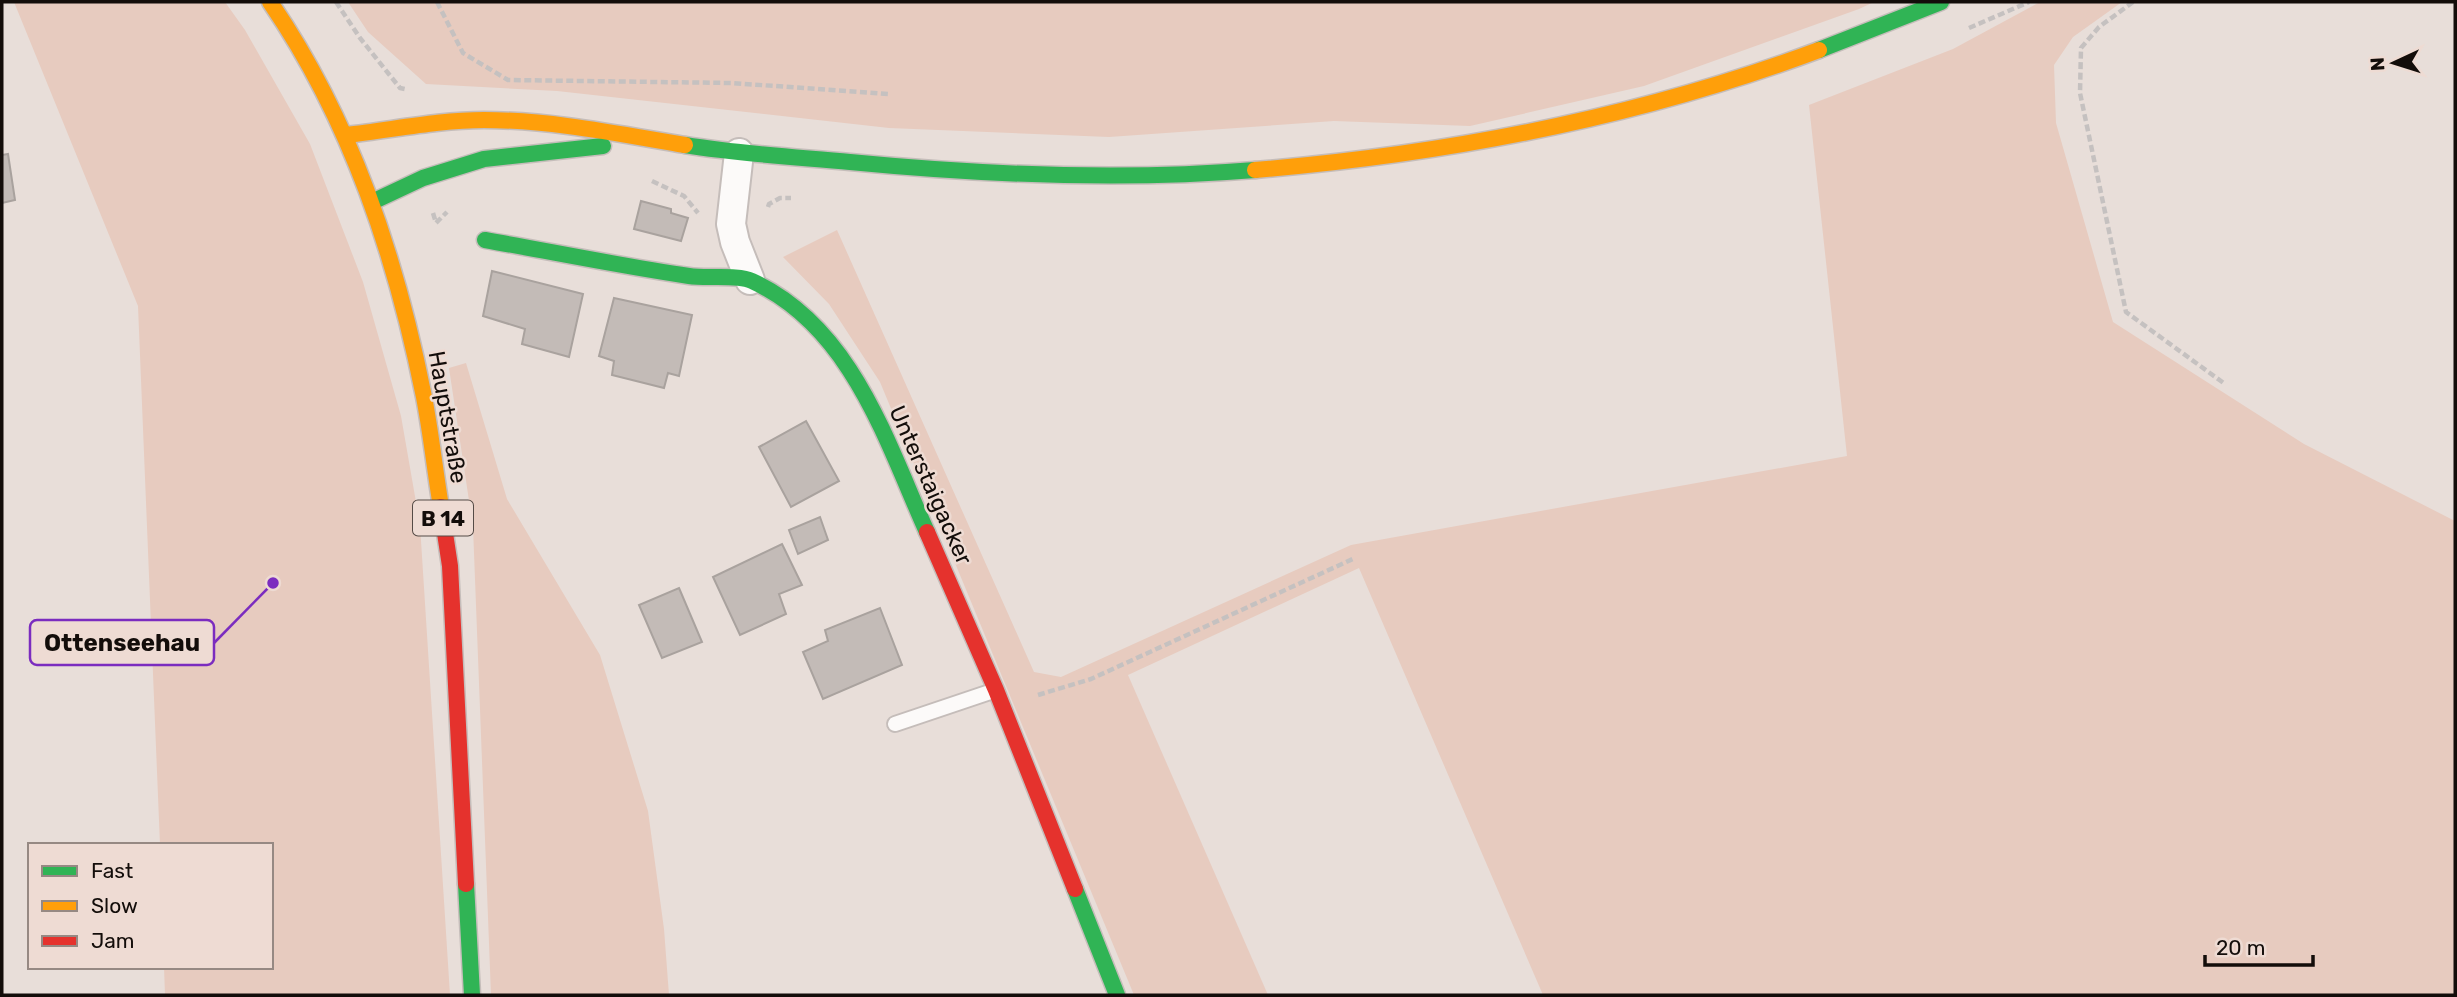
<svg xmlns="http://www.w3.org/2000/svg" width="2457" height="997" viewBox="0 0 2457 997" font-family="Rubik,sans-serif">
<rect width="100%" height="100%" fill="#e8ded9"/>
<path fill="#e7cbbf" d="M14 2H225L245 30 310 144 363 282 401 416 420 525 450 995H165L164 967H271V845H160L138 306Z
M348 2H1874L1859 9 1644 86 1470 126 1334 121 1109 137 889 128 557 91 426 84 368 32Z
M2040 2H2122L2073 37 2054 65 2056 123 2113 322 2304 444 2455 521V995H1543L1359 568 1128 675 1268 995H1134L880 382 829 304 783 257 837 230 1034 672 1061 677 1351 545 1847 456 1809 105 1953 49Z
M466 363 507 499 600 655 648 811 664 929 669 995H491L473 527 449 368Z"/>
<path fill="#c3bbb7" stroke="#a9a29e" stroke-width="2" d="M8 154 15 200 2 203V155Z
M641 201 671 209V213L688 218 681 241 634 229Z
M492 271 583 294 569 357 522 344 525 329 483 316Z
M614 298 692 315 679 376 668 373 664 388 612 375 614 361 599 356Z
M806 421 839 481 791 507 759 447Z
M820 517 828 540 798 554 789 530Z
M782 544 802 585 779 594 786 614 740 635 713 577Z
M679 588 702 642 662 658 639 605Z
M880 608 902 665 823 699 803 652 828 641 825 630Z"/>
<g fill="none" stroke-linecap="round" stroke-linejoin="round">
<defs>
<path id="lane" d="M895 724 993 691"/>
<path id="street" d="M739 153 731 224 735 242 750 280"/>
<path id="fast" d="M1819 50 1941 2
M685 145C740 154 795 157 850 162 985 175 1120 181 1255 170
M372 202 423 178 484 159 603 146
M485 240C553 252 621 266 689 276 707 279 737 274 752 281 852 327 886 441 927 532
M466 884 472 995
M1075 889 1117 995"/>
<path id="slow" d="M270 2C351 120 396 257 424 397 431 433 435 471 441 507
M346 135C392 130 438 120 484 120 552 120 619 134 685 145
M1255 170C1448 154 1637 118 1819 50"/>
<path id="jam" d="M441 507 450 566 466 884
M927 532 996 690 1075 889"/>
</defs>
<use href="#lane" stroke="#c5bdba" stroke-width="18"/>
<use href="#street" stroke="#c5bdba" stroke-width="32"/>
<use href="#fast" stroke="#c5bdba" stroke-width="19"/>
<use href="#slow" stroke="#c5bdba" stroke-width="19"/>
<use href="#jam" stroke="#c5bdba" stroke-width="19"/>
<path stroke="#c5c1c0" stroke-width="4.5" stroke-dasharray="7 3.5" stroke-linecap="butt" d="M336 2 360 38 400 88 405 89
M437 2 463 53 508 80 732 83 888 94
M2133 2 2099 27 2081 48 2080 93 2126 312 2225 384
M1969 28 2029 2
M652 181 684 196 698 213
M768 207 769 204 780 198H791
M433 213 436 223 447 212
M1038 695 1091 679 1355 558"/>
<use href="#lane" stroke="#fcfaf9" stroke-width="14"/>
<use href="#street" stroke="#fcfaf9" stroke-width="28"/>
<use href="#fast" stroke="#30b455" stroke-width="16"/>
<use href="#slow" stroke="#ff9f0a" stroke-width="16"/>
<use href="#jam" stroke="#e5322d" stroke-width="16"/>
</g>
<g text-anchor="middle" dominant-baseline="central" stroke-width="5" stroke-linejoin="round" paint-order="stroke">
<rect fill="#eedbd3" stroke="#554b46" stroke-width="2" x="413" y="500.5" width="60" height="35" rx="5"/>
<g font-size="21" font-weight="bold" fill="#130d0a">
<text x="443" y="518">B 14</text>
</g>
<g font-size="23" fill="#130d0a" stroke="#eedbd3">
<text transform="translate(448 417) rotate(80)">Hauptstraße</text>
<text transform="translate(931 485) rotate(66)">Unterstaigacker</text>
</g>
</g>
<path fill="none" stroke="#7b2cbf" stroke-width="2.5" d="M273 583L214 643"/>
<circle fill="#7b2cbf" stroke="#eedbd3" stroke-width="2.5" cx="273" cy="583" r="7"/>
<rect fill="#eedbd3" stroke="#7b2cbf" stroke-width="2.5" x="30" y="620" width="184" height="45" rx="7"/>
<g font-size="24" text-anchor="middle" font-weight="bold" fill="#130d0a">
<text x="122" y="651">Ottenseehau</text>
</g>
<rect width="2457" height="997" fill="none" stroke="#130d0a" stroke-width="7"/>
<rect x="28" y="843" width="245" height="126" fill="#eedbd3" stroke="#968983" stroke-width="2"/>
<rect x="42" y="866" width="35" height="10" fill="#30b455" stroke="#968983" stroke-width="2"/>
<text x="91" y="878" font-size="21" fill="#130d0a">Fast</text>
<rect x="42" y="901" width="35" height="10" fill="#ff9f0a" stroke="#968983" stroke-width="2"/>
<text x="91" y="913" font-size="21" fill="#130d0a">Slow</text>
<rect x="42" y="936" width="35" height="10" fill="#e5322d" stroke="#968983" stroke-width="2"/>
<text x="91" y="948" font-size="21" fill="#130d0a">Jam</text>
<g transform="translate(2394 63) rotate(266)" stroke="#eedbd3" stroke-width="5" paint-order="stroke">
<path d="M0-5L12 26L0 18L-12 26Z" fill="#130d0a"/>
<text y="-10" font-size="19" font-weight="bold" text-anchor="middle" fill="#130d0a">N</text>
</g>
<path d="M2205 955v10h108v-10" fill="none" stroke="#130d0a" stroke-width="3.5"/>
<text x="2216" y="955" font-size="21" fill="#130d0a" stroke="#eedbd3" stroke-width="5" paint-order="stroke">20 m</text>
</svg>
